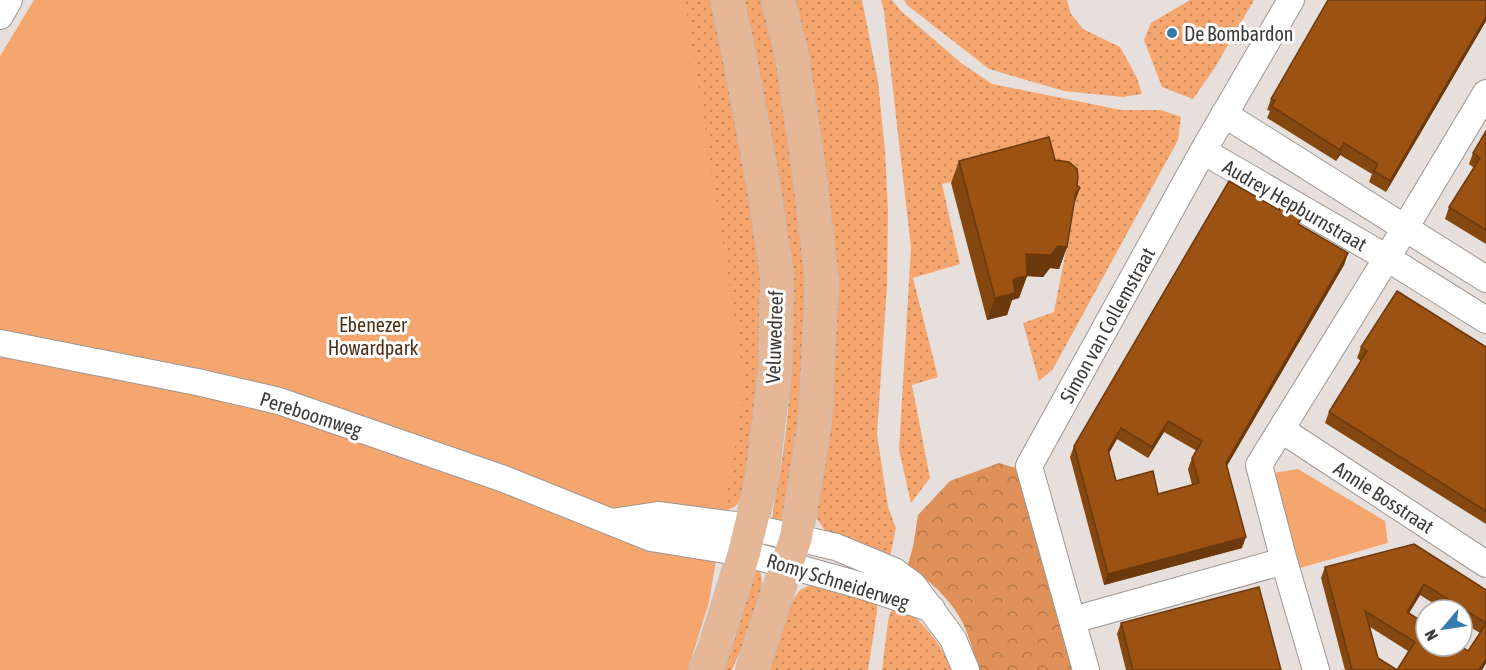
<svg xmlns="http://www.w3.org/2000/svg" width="1486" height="670" viewBox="0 0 1486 670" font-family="'Asap Condensed',sans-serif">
<defs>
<pattern id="grass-dots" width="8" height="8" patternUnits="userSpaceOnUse" patternTransform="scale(1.5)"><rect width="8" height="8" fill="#f5a66f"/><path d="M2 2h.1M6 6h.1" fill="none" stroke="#c8885c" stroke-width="1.8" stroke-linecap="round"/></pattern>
<pattern id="forest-crowns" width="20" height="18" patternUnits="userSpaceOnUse" patternTransform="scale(1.5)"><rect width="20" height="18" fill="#df9159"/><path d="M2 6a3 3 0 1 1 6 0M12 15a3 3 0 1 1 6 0" fill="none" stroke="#b6784b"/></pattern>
</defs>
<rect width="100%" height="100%" fill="#e7dfdb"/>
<path fill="url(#grass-dots)" d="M644 0H716L763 274 760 396 743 499 734 507 712 516Z
M738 0H766L806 215 810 373 785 522 772 519C774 499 779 480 782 460 791 400 794 338 791 277Z
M785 0H862L878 81 885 151 888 211 887 285 877 434 888 507 896 528 890 557 834 537 824 529 814 515 820 459Z
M881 0H892L901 11 961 63 992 84 1121 110H1161L1181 117 1178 140 1053 369 1039 381 1023 323 1054 312 1078 189 1041 159 942 184 960 264 913 278 938 377 912 385 930 478 911 503 899 450 911 248 884 11Z
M904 0H1067L1071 14 1083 29 1120 47 1137 78 1142 94 1123 97 1064 91 989 69 907 5Z
M1190 0H1254L1214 69 1193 99 1162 87 1144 40 1151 23Z
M752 568 758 569C773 588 741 649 732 670H713Z
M815 583 877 602V612L868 670H768L790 603 800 590Z
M900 607C924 620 941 646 953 670H882L888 621 891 611Z"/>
<path fill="url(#forest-crowns)" d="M999 463 1019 469 1073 670H979C975 658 972 645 967 633 958 607 932 580 907 567L913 547 918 515 950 481Z"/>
<path fill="#f5a66f" d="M34 0H685L745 385 709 602 688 670H0V56Z
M1298 469 1385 521 1388 543 1300 568 1273 473Z"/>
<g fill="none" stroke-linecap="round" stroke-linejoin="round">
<defs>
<path id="minor" d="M0 16 9 0
M1224 114 1486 279
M1203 151 1387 258 1486 320
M0 343 197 382 279 401 504 479 651 538 744 553 863 586 932 609
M1282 430 1486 564
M612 522 658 515 750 527 836 547 894 571 913 585 953 639 966 670
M1073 620 1284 561
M1086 670 1029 466 1203 151 1291 0
M1316 670 1284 561 1259 465 1387 258 1486 93"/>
<path id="major" d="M705 670 713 652 744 553 762 479 775 371 777 275 763 182 737 44 727 0
M752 670 796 537 815 423 822 281 809 170 792 56 778 0"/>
</defs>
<use href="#minor" stroke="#9e9793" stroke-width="28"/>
<use href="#major" stroke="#c1c0c0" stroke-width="34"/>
<use href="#minor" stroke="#fff" stroke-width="26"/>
<use href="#major" stroke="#e5b797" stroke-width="32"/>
</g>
<path fill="#854710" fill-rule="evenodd" d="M1486 0V21L1386 192 1369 182 1372 174 1340 155 1336 161 1267 118 1270 111 1267 110 1271 99Z
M1486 131V244L1445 219 1449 207 1474 168 1469 164 1473 153Z
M1055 160 1073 205 1067 247 1059 269 1050 268 1043 277 1027 276 1019 298 1012 300 1007 315 987 320 951 183 959 161Z
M1299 225 1348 253 1344 265 1227 466 1242 548 1104 585 1070 457 1074 446ZM1164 432 1197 451 1192 458 1188 469 1192 485 1158 494 1116 481 1109 453 1117 439 1148 458Z
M1361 347H1486V524L1325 423 1329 412 1361 361 1357 358Z
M1325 567 1486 590V663L1482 670H1345L1321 578ZM1420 595 1444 610H1462V622L1480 633 1468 651 1409 613ZM1370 627 1408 651 1397 670 1378 658Z
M1121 623 1281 670H1126L1117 634Z"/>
<path fill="#6c390d" d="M1486 17V21L1386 192 1390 181Z
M1344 143 1340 155 1336 161 1340 150Z
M1080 188 1072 210 1076 192Z
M1058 246 1067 247 1059 269 1050 268 1043 277 1027 276 1019 298 1012 300 1007 315 987 320 995 298 1013 279 1026 254Z
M1348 253 1344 265 1222 474 1226 463Z
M1168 421 1164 432 1148 458 1152 447Z
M1121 428 1117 439 1104 462 1108 450Z
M1246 537 1242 548 1104 585 1108 574Z
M1424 584 1420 595 1403 623 1407 612Z
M1486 659V663L1482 670H1479Z"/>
<path fill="#9b5213" stroke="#6c390d" stroke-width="1.5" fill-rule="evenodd" d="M1328 0H1486V17L1390 181 1374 171 1378 164 1344 143 1340 150 1271 106 1275 101 1271 99Z
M1486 131V230L1449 207 1480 158 1473 153Z
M1049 137 1055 160 1069 162 1077 169 1078 177 1077 185 1080 188 1076 192 1067 247 1058 246 1051 255 1026 254 1027 276 1013 279 1015 293 995 298 959 161Z
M1229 181 1279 210 1280 207 1301 219 1298 224 1348 253 1226 463 1246 537 1108 574 1074 446ZM1168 421 1202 441 1192 458 1199 483 1158 494 1153 471 1116 481 1108 450 1121 428 1152 447Z
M1397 291 1486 347V511L1329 412 1367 351 1361 347Z
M1414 544 1486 590V623L1424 584 1407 612 1426 624V646H1460L1468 651 1486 624V659L1479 670H1352L1325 567ZM1365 611 1415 642 1397 670 1378 658Z
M1259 587 1281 670H1133L1121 623Z"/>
<circle fill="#347cb0" stroke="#fff" stroke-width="2" cx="1172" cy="33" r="6"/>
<g text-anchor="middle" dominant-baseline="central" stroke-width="6" stroke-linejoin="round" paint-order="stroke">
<g font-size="20" fill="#3e3b39" stroke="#fff" text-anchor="start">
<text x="1184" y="33">De Bombardon</text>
</g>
<g font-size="20" fill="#3e3b39" stroke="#fff">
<text transform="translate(1295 205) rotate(30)">Audrey Hepburnstraat</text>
<text transform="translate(1107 325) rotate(-61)">Simon van Collemstraat</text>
<text transform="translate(774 337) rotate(-88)">Veluwedreef</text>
<text transform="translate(311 414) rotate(18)">Pereboomweg</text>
<text transform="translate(1384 497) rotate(33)">Annie Bosstraat</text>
<text transform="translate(838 581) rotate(17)">Romy Schneiderweg</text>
</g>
<g font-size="20" fill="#503018" stroke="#fff">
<text x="373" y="324">Ebenezer<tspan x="373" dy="23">Howardpark</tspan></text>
</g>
</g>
<g transform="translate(1444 628) rotate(241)"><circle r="28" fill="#ffffff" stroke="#b2b1b0" stroke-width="1.5"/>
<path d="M0-4.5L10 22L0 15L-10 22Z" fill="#347cb0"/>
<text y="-9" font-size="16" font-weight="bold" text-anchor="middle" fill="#3e3b39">N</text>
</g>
</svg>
